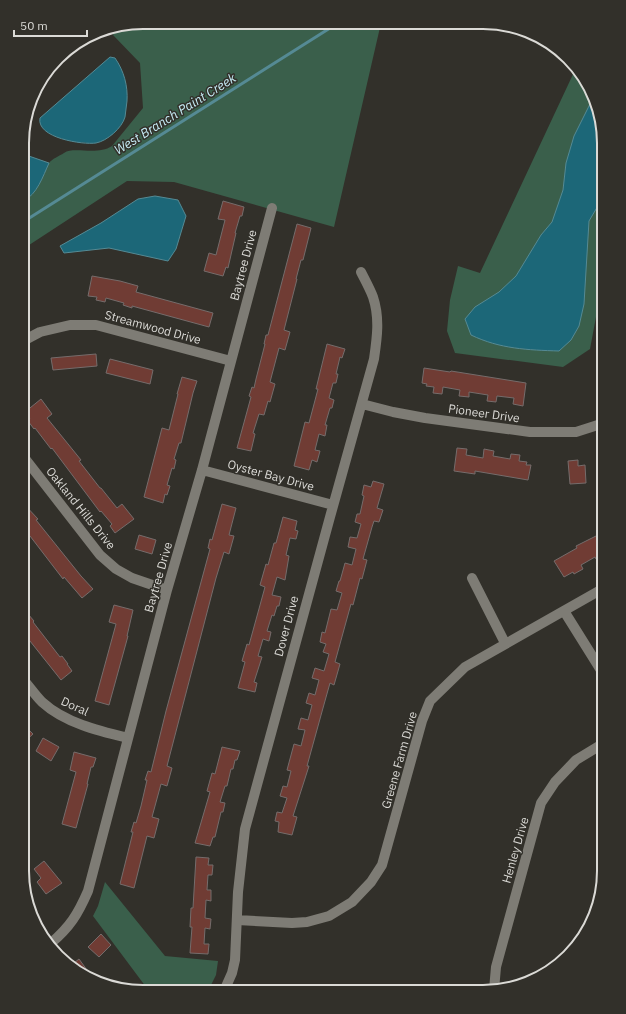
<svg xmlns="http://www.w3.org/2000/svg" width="626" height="1014" font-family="'IBM Plex Sans',sans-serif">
	<rect width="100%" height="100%" fill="#32302a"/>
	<path fill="#3a5f4b" d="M 143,22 L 381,23 L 334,227 L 174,182 L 127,181 L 23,249 L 23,201 C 39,194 40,175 49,163 C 52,159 59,156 64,153 C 74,146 97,156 112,146 L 143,108 L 140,63 L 113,35 L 115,27 Z
		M 575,70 L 595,97 L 604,143 L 604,274 L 590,349 L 563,367 L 455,353 L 447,331 L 450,300 L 458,266 L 480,273 Z
		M 105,882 L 165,956 L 218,961 L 216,975 L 208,991 L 149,991 L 93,916 L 98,906 Z"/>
	<path fill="#1c6778" stroke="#558a94" d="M 110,57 L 115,58 C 124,71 128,86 127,101 C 126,106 126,112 125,117 C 122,128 107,141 96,143 C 83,145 36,138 40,118 Z
		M 594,96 L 604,143 L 604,198 L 602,199 L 589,221 L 584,304 L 579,326 L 571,340 L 559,351 C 528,350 500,349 471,335 L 465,319 L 475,307 L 499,292 L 516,276 L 541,235 L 552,222 L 563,190 L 566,163 L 574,136 Z
		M 23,154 L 49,163 C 43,176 37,195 23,201 Z
		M 155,196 L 178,200 L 186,216 L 176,249 L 168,261 L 109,248 L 64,253 L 60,246 L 101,223 L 138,199 Z"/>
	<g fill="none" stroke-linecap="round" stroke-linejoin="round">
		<path stroke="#558a94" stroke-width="3" d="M 23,222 L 338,23"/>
	</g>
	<path fill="#703c34" stroke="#756c6b" d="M 223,201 L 244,207 L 242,216 L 240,216 L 235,233 L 236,233 L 228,268 L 226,267 L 223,276 L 204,271 L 209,253 L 216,255 L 225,220 L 218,219 Z
		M 297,224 L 311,228 L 303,260 L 301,260 L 296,279 L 297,279 L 284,330 L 290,332 L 285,350 L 279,348 L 270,382 L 275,384 L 270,402 L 268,401 L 264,415 L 259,414 L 253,433 L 255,434 L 251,451 L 237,448 L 251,397 L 249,396 L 252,387 L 254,388 L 256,379 L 265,344 L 264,344 L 266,335 L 268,335 Z
		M 92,276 L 120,281 L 138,286 L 136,292 L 213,313 L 209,327 L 132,306 L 132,308 L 123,305 L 124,303 L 106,298 L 105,302 L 96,300 L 97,297 L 88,296 Z
		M 327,344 L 345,349 L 342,358 L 340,357 L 336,374 L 338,374 L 336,383 L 333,383 L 329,398 L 334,400 L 332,408 L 330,408 L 325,425 L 327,425 L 325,436 L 319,434 L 315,450 L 320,451 L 317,462 L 312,460 L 309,470 L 294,466 L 305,422 L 309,423 L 318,389 L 316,389 Z
		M 96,354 L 97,366 L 53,370 L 51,358 Z
		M 110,359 L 153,370 L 150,384 L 106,373 Z
		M 424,368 L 450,372 L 451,371 L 526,383 L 523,406 L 513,404 L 514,398 L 497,396 L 496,402 L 487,401 L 488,395 L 469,392 L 469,397 L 459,396 L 460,390 L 443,387 L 442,394 L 433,393 L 434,387 L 426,386 L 427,384 L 422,383 Z
		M 182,377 L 197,381 L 193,393 L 181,443 L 179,443 L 174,459 L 176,460 L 174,469 L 172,468 L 167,485 L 170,486 L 167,495 L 165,494 L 163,503 L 144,497 L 162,428 L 169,430 L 178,394 L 177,394 Z
		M 41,399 L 52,414 L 47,418 L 81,460 L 79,461 L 100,488 L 101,488 L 117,508 L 122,504 L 134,519 L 115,533 L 110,526 L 112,524 L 101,511 L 100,512 L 52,448 L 51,449 L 35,428 L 34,429 L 28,421 L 30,419 L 25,412 Z
		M 457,448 L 467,449 L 466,455 L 483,458 L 484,449 L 494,451 L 493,456 L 510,459 L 511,454 L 520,455 L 519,461 L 527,462 L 526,465 L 531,465 L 528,480 L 475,471 L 475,474 L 454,471 Z
		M 578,460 L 578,466 L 585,465 L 586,483 L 570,484 L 568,461 Z
		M 373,481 L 384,484 L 377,508 L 383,510 L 379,522 L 374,521 L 372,527 L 363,559 L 367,560 L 362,579 L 360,578 L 353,605 L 351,604 L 335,662 L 340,664 L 334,685 L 330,683 L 323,708 L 307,766 L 309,766 L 293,816 L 297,817 L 292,835 L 278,832 L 279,822 L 275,821 L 277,812 L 282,813 L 287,798 L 280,796 L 283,786 L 287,787 L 291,771 L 287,770 L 294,744 L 301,746 L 305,730 L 298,729 L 301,718 L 308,720 L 312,705 L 306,703 L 309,693 L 315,695 L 319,680 L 312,678 L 315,668 L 324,671 L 329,654 L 323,652 L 326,644 L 320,642 L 322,632 L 325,633 L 331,609 L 337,610 L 342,593 L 336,591 L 339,581 L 340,581 L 345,563 L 352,565 L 356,549 L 348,547 L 350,537 L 357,538 L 361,524 L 355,522 L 357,514 L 360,514 L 364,496 L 362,495 L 364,485 L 371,487 Z
		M 22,502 L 38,519 L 36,520 L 81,576 L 93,589 L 82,598 L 64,577 L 63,579 L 30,536 L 22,543 Z
		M 222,504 L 236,508 L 229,535 L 234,536 L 229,554 L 224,552 L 216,578 L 167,766 L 172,768 L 167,786 L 161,784 L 152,817 L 159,819 L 154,838 L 147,836 L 134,888 L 120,884 L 133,832 L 131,832 L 134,822 L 136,823 L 141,806 L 147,780 L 145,780 L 148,771 L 151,772 L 166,711 L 210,549 L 208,548 L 210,539 L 212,540 Z
		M 283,517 L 297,521 L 295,530 L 298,531 L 296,539 L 290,538 L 286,555 L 289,556 L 285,580 L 277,577 L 272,595 L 281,597 L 279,606 L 277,606 L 274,616 L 272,615 L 267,631 L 271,632 L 269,641 L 263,639 L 258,656 L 262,657 L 254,682 L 257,683 L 255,692 L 238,688 L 245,662 L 242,661 L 247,644 L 249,645 L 265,587 L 260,585 L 266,564 L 268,565 L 274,543 L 276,543 Z
		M 604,532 L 604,555 L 596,559 L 595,557 L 581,565 L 583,569 L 574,574 L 573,572 L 564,577 L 554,561 L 577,548 L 576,546 Z
		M 139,535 L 156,540 L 152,554 L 135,549 Z
		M 114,605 L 133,610 L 127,636 L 128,636 L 109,705 L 95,701 L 116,624 L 109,622 Z
		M 28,614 L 34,621 L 33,622 L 60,657 L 62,656 L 68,664 L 67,664 L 72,671 L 61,680 L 22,631 L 22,618 Z
		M 22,723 L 33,734 L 22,744 Z
		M 43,738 L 59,747 L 51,761 L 36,751 Z
		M 222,747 L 240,751 L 237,760 L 235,760 L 233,769 L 231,769 L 227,786 L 225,786 L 220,802 L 225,803 L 223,812 L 221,812 L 215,837 L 213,837 L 210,846 L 195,843 L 210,792 L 207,791 L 212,773 L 215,774 Z
		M 74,752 L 96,758 L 93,767 L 91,767 L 87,784 L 88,784 L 76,828 L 62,824 L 76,772 L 70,770 Z
		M 196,857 L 209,858 L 208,865 L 213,865 L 212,875 L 208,875 L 207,890 L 211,890 L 211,901 L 206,900 L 205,918 L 211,919 L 210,929 L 205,928 L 204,944 L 209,944 L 208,954 L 190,953 L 192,927 L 190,927 L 191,908 L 193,908 Z
		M 44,861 L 62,883 L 46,894 L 37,882 L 41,878 L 34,869 Z
		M 101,934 L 111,945 L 99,957 L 88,947 Z
		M 79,959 L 92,977 L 69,967 Z"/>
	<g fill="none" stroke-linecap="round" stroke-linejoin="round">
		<path stroke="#7e7c75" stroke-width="10" d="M 23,341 L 40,332 L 70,325 L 96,325 L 231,361
			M 362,404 L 393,412 L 425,418 L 530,432 L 576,432 L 604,423
			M 23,456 L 100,555 L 116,569 L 132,578 L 167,590
			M 202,470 L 333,505
			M 472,578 L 505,643
			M 564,611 L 604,675
			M 22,678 C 29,686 35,695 42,702 C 65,723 99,731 128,738
			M 237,920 L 292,923 L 307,922 L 329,916 L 352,902 L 371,882 L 382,865 L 422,721 L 430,701 L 465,667 L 604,588
			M 51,943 C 70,927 78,914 88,891 L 167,590 L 202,470 L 272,208
			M 494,990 L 496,967 L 541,803 L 555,782 L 576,760 L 604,743
			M 224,991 L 232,973 L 235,960 L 238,892 L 245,829 L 330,517 L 374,359 C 377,338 380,318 373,297 C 370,289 365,280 361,272"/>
	</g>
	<g text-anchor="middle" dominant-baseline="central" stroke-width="3" stroke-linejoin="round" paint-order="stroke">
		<g font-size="12" fill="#dbdad6" stroke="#32302a">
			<text transform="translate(243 265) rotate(-75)">Baytree Drive</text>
			<text transform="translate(153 327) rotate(15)">Streamwood Drive</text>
			<text transform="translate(484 413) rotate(8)">Pioneer Drive</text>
			<text transform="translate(271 475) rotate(15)">Oyster Bay Drive</text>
			<text transform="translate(81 508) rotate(51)">Oakland Hills Drive</text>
			<text transform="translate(158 577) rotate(-74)">Baytree Drive</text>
			<text transform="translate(286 626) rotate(-75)">Dover Drive</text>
			<text transform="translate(75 706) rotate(25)">Doral</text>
			<text transform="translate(399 760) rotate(-74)">Greene Farm Drive</text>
			<text transform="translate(515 850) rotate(-74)">Henley Drive</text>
		</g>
		<g font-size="13" font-style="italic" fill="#c6ecf6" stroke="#32302a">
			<text transform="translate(175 114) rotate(-32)">West Branch Paint Creek</text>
		</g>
	</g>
	<path d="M0 0H626V1014H0ZM143 29H483A114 114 0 0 1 597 143V871A114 114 0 0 1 483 985H143A114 114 0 0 1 29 871V143A114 114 0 0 1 143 29Z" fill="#32302a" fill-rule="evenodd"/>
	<path fill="none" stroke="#dbdad6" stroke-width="2" d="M143 29H483A114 114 0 0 1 597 143V871A114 114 0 0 1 483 985H143A114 114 0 0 1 29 871V143A114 114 0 0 1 143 29Z"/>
	<path d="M14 30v6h73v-6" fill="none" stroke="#dbdad6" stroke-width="2"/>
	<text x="20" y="30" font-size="12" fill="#dbdad6" stroke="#32302a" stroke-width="3" paint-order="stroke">50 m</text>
</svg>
